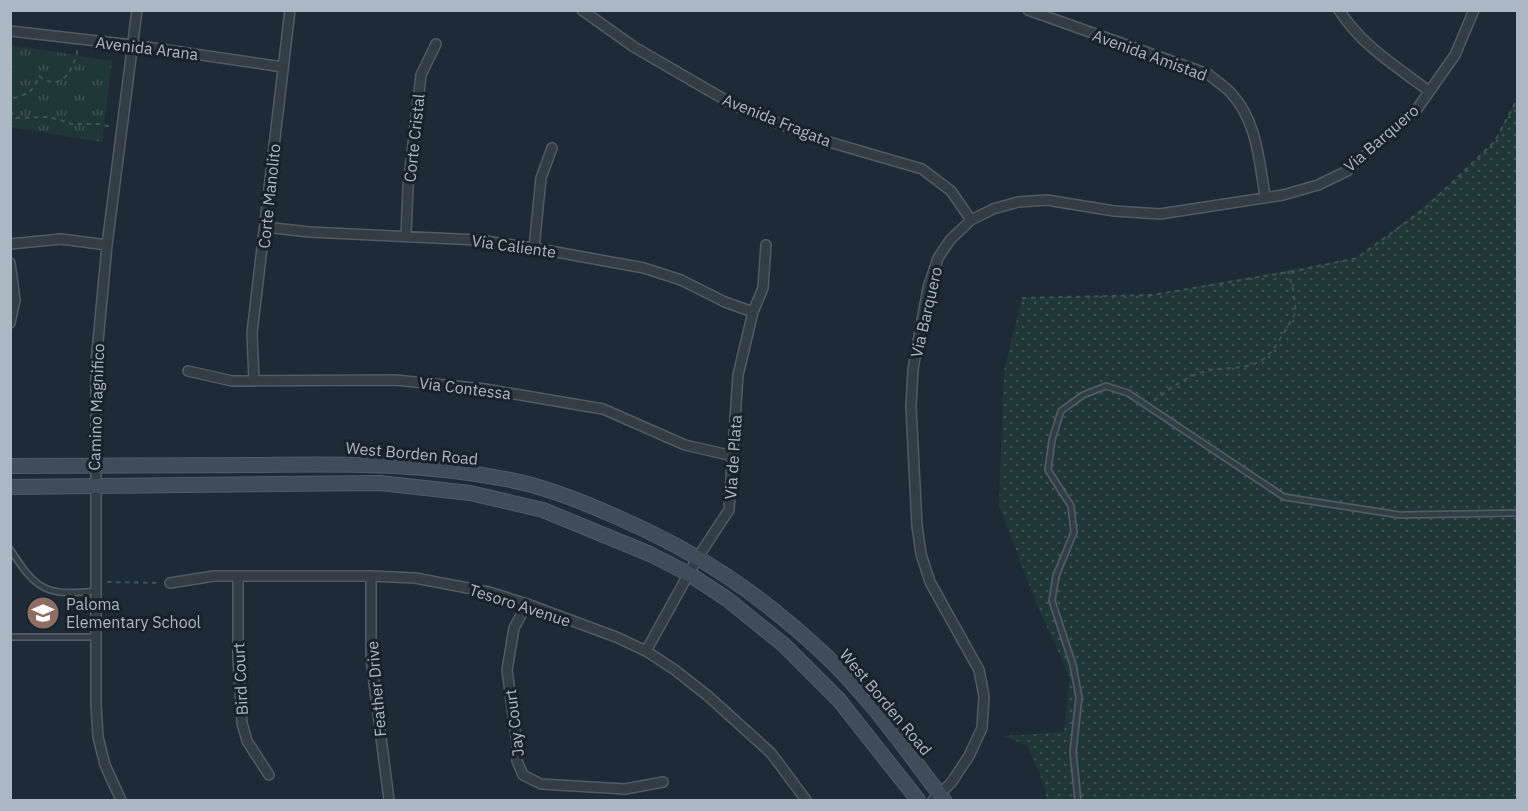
<svg xmlns="http://www.w3.org/2000/svg" width="1528" height="811" font-family="'IBM Plex Sans',sans-serif">
	<defs>
		<pattern id="grass-dots" width="8" height="8" patternUnits="userSpaceOnUse" patternTransform="scale(1.5)"><rect width="8" height="8" fill="#203737"/><path d="M2 2h.1M6 6h.1" fill="none" stroke="#3e5252" stroke-width="1.8" stroke-linecap="round"/></pattern>
		<pattern id="park-tufts" width="24" height="20" patternUnits="userSpaceOnUse" patternTransform="scale(1.5)"><rect width="24" height="20" fill="#203737"/><path d="M3 7l-1-3M5 7V3M7 7l1-3M15 17l-1-3M17 17v-4M19 17l1-3" fill="none" stroke="#3e5252"/></pattern>
	</defs>
	<rect width="100%" height="100%" fill="#1e2b36"/>
	<path fill="url(#grass-dots)" d="M 1517,98 L 1517,800 L 1047,800 L 1043,782 L 1027,745 L 1003,736 L 1064,732 L 1070,678 L 1035,600 L 999,505 L 1004,371 L 1022,298 L 1152,295 L 1357,258 L 1395,230 L 1455,180 L 1495,141 Z"/>
	<path fill="url(#park-tufts)" d="M 11,45 L 112,61 L 102,142 L 11,127 Z"/>
	<g fill="none" stroke-linecap="round" stroke-linejoin="round">
		<defs>
			<path id="lane" d="M 10,549 C 37,591 46,596 95,591
				M 10,637 L 95,637
				M 1078,800 L 1073,752 L 1079,697 L 1073,665 L 1052,601 L 1056,576 L 1074,532 L 1071,506 L 1048,470 L 1052,440 L 1061,411 L 1083,395 L 1106,386 L 1128,393 L 1284,497 L 1400,515 L 1518,513"/>
			<path id="street" d="M 582,10 L 634,47 L 734,105 L 812,137 L 922,169 L 951,191 L 971,220
				M 1028,10 L 1208,74 C 1215,80 1223,85 1230,92 C 1257,120 1259,160 1265,196
				M 1339,10 C 1361,45 1397,67 1429,91
				M 10,31 L 133,45 L 283,67
				M 265,227 L 309,232 L 478,240 L 534,248 L 644,268 L 681,280 L 725,302 L 753,312
				M 406,235 L 408,187 L 421,75 L 436,44
				M 10,244 L 61,239 L 107,245
				M 534,248 L 541,178 L 552,148
				M 10,263 L 15,300 L 10,323
				M 188,371 L 232,381 L 395,380 L 485,389 L 603,409 L 685,445 L 733,456
				M 254,381 L 252,333 L 290,10
				M 238,576 L 238,657 L 242,723 L 247,741 L 269,775
				M 371,576 L 371,659 L 389,800
				M 170,583 L 214,576 L 371,576 L 415,578 L 489,592 L 527,604 L 616,637 L 646,651 L 675,670 L 708,696 L 771,753 L 806,800
				M 527,604 L 514,628 L 507,670 L 517,744 L 517,761 L 523,775 L 541,784 L 625,789 L 663,782
				M 646,651 L 698,557 L 729,510 L 738,375 L 753,312 L 763,288 L 766,245
				M 121,800 L 105,765 L 98,737 L 96,704 L 96,363 L 107,245 L 137,10
				M 933,800 L 951,783 L 969,756 L 982,728 L 984,696 L 979,670 L 930,582 L 921,554 L 917,526 L 911,407 L 913,369 L 928,288 L 938,258 L 950,240 L 971,220 L 993,209 L 1018,202 L 1047,200 L 1114,211 L 1160,214 L 1283,195 L 1318,185 L 1347,171 L 1417,109 L 1455,55 L 1474,10"/>
			<path id="secondary" d="M 10,466 C 92,466 173,465 254,465 C 346,464 438,462 528,484 C 558,492 588,504 617,517 C 698,552 758,593 823,653 C 869,696 906,750 944,800
				M 10,487 L 380,483 L 470,493 L 543,510 L 650,554 L 689,574 L 727,599 L 784,645 L 839,700 L 918,800"/>
		</defs>
		<use href="#lane" stroke="#4f5b65" stroke-width="8"/>
		<use href="#street" stroke="#4f5b65" stroke-width="12"/>
		<use href="#secondary" stroke="#4f5b65" stroke-width="16"/>
		<path stroke="#3e5354" stroke-width="2" stroke-dasharray="4.5 4.5" stroke-linecap="butt" d="M 10,107 L 14,98 C 29,94 34,90 39,76 C 62,94 74,68 78,48
			M 10,111 L 16,118 L 46,117 L 58,119 L 71,124 L 100,124 L 111,127
			M 1022,298 L 1152,295 L 1300,270 L 1357,258 L 1423,210 L 1455,180 L 1495,141 L 1518,98
			M 1154,401 C 1170,388 1189,374 1211,370 C 1229,367 1249,370 1265,358 C 1276,349 1288,325 1296,312 L 1293,290 L 1288,271
			M 107,582 L 161,583"/>
		<use href="#lane" stroke="#323d46" stroke-width="4.5"/>
		<use href="#street" stroke="#323d46" stroke-width="9"/>
		<use href="#secondary" stroke="#404c5a" stroke-width="14"/>
	</g>
	<defs>
		<symbol id="school-disc" viewBox="-11 -11 22 22"><circle r="9.5" fill="#8d6e63" stroke="#18222b"/><path d="M0-5L7-2L0 1L-7-2ZM-4 1L0 2.5L4 1V4Q0 6-4 4Z" fill="#fff"/></symbol>
	</defs>
	<g fill-rule="evenodd">
		<use href="#school-disc" x="24" y="594" width="38" height="38"/>
	</g>
	<g text-anchor="middle" dominant-baseline="central" stroke-width="6" stroke-linejoin="round" paint-order="stroke">
		<g font-size="16" fill="#abb8c4" stroke="#18222b">
			<text transform="translate(147 48) rotate(7)">Avenida Arana</text>
			<text transform="translate(1150 55) rotate(20)">Avenida Amistad</text>
			<text transform="translate(777 120) rotate(22)">Avenida Fragata</text>
			<text transform="translate(414 138) rotate(-84)">Corte Cristal</text>
			<text transform="translate(1381 138) rotate(-41)">Via Barquero</text>
			<text transform="translate(269 196) rotate(-84)">Corte Manolito</text>
			<text transform="translate(514 246) rotate(8)">Via Caliente</text>
			<text transform="translate(926 312) rotate(-77)">Via Barquero</text>
			<text transform="translate(465 388) rotate(7)">Via Contessa</text>
			<text transform="translate(96 407) rotate(-88)">Camino Magnifico</text>
			<text transform="translate(412 453) rotate(5)">West Borden Road</text>
			<text transform="translate(733 457) rotate(-86)">Via de Plata</text>
			<text transform="translate(520 605) rotate(18)">Tesoro Avenue</text>
			<text transform="translate(240 679) rotate(-93)">Bird Court</text>
			<text transform="translate(376 689) rotate(-95)">Feather Drive</text>
			<text transform="translate(886 702) rotate(50)">West Borden Road</text>
			<text transform="translate(514 723) rotate(-97)">Jay Court</text>
		</g>
		<g font-size="16" fill="#abb8c4" stroke="#18222b" text-anchor="start">
			<text x="66" y="604">Paloma<tspan x="66" dy="18">Elementary School</tspan></text>
		</g>
	</g>
	<rect width="1528" height="811" fill="none" stroke="#abb8c4" stroke-width="24"/>
</svg>
